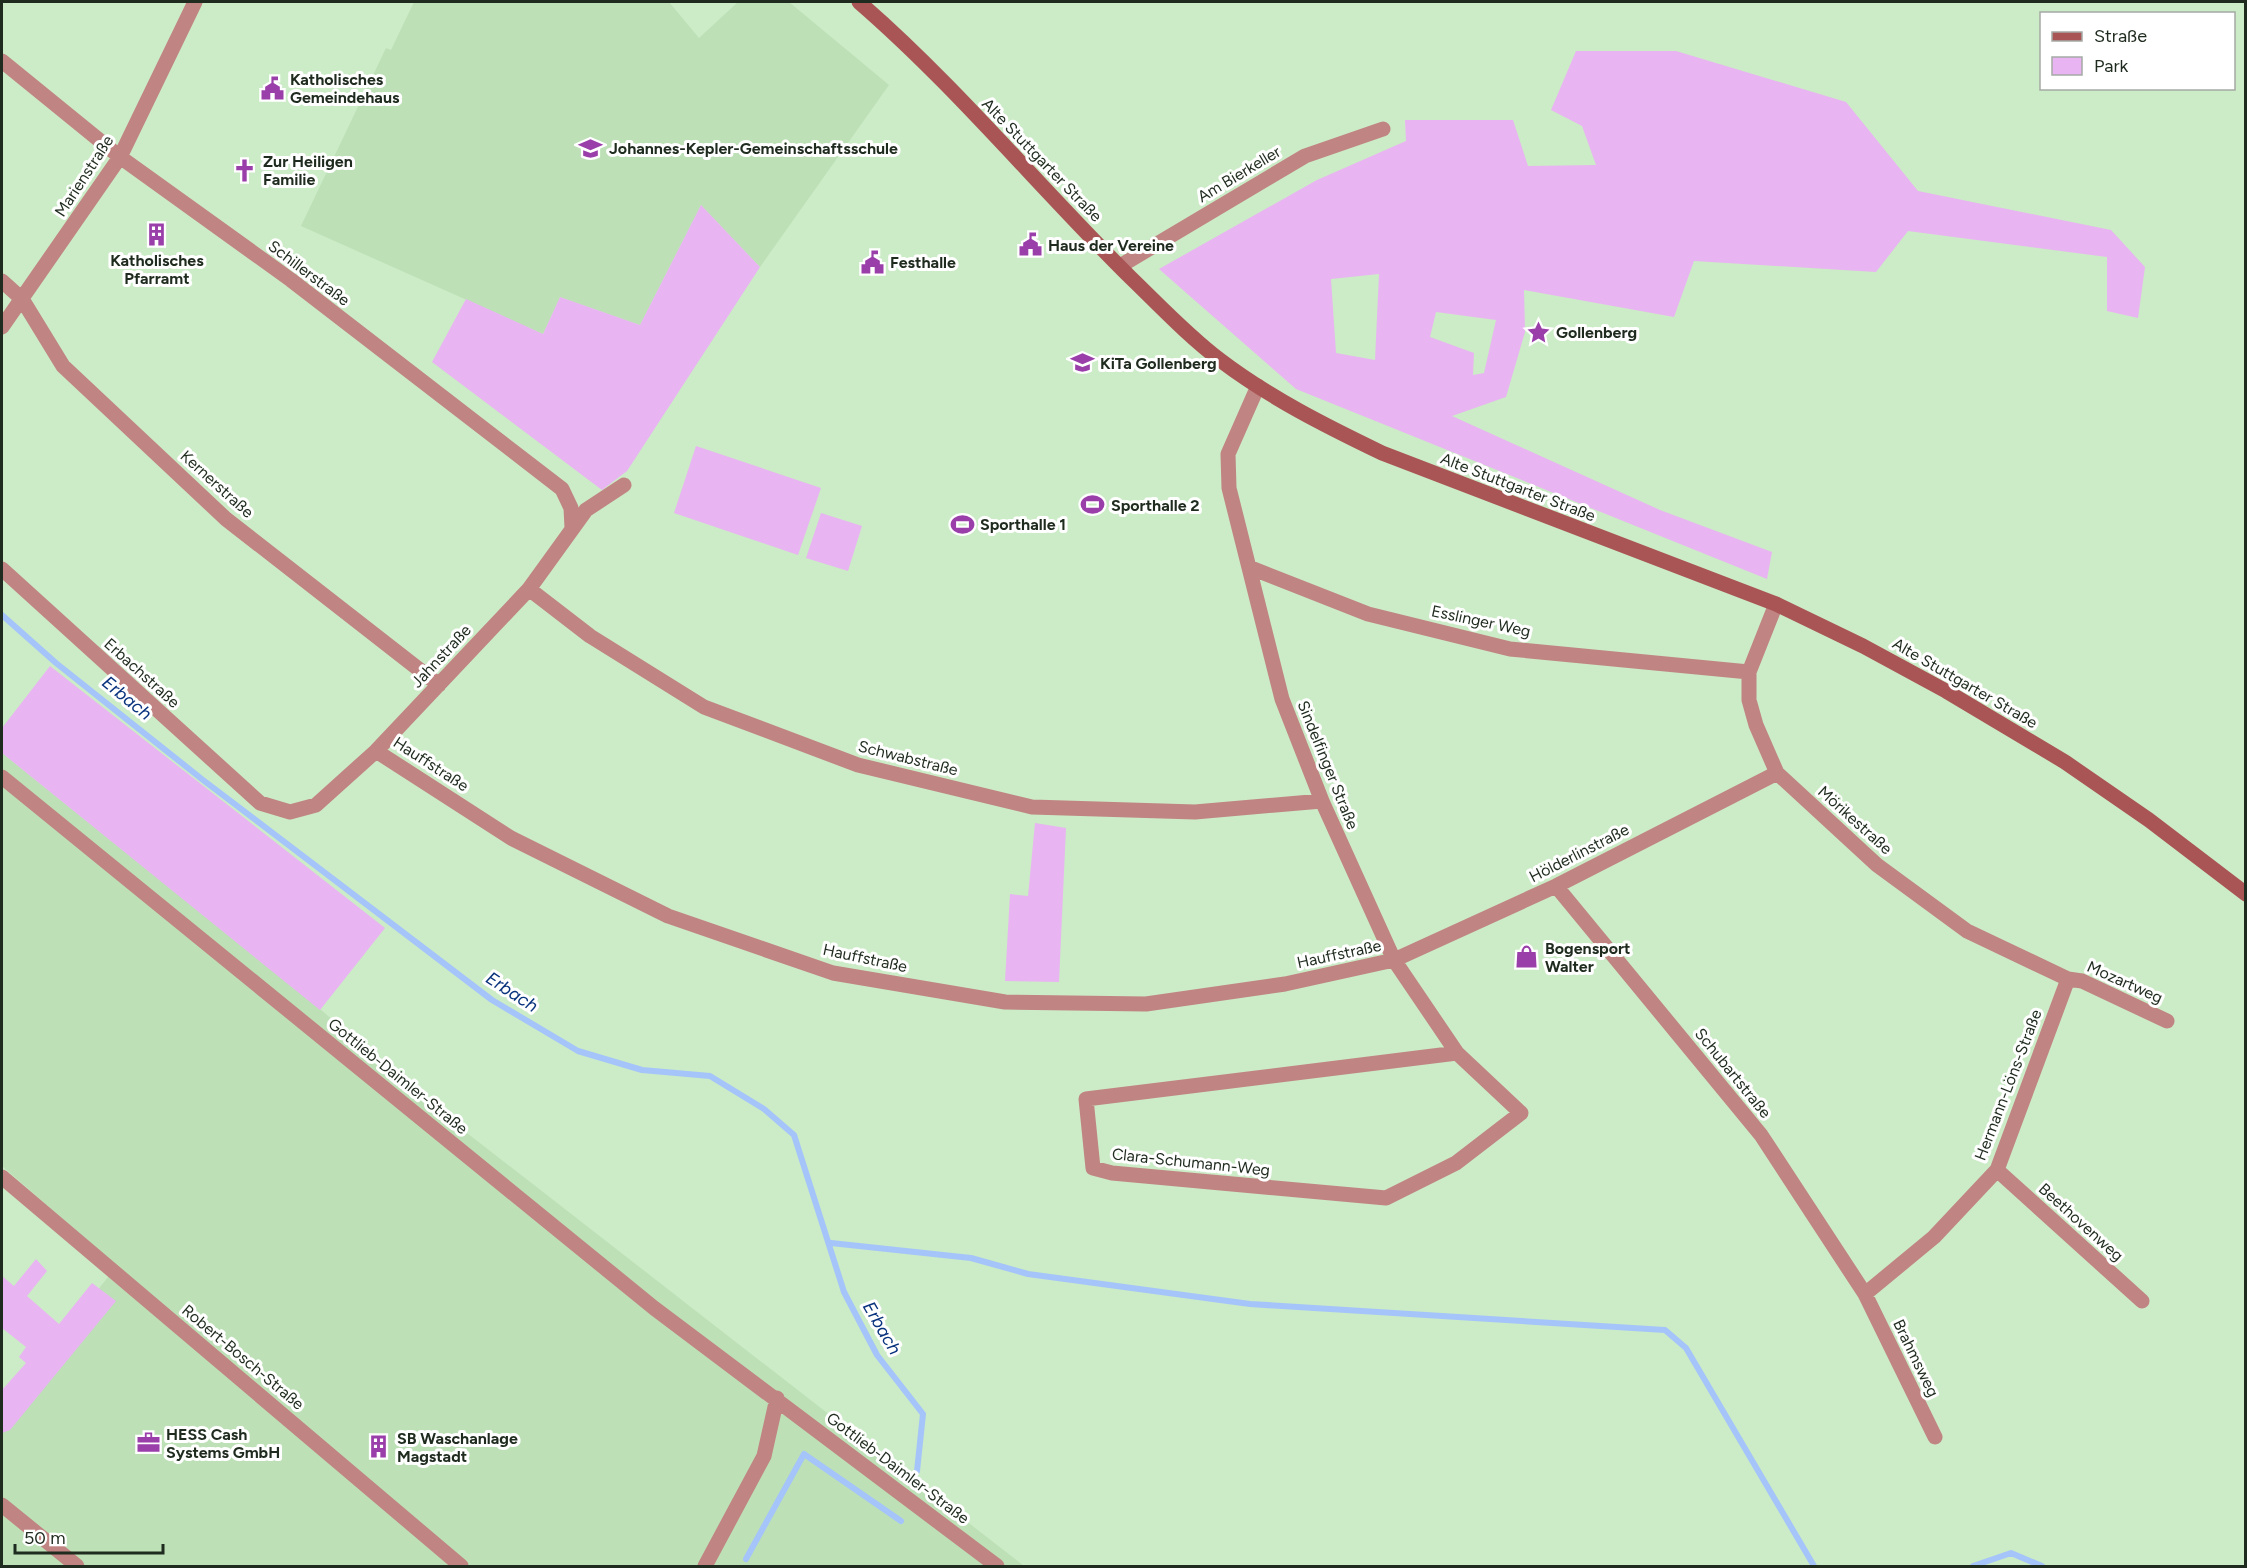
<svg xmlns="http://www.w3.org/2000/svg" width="2247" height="1568" font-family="Figtree,sans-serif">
	<rect width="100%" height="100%" fill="#ccebc7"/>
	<path fill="#bde0b7" d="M 414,2 L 669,2 L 699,38 L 738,2 L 789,2 L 889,85 L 760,267 L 701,205 L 640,325 L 560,297 L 543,334 L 301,226 L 386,48 L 391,50 Z
		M 2,753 L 320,1009 L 431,1105 L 1024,1566 L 2,1566 L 2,1409 L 117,1266 L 2,1166 Z"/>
	<path fill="#e9b4f2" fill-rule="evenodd" d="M 1576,51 L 1676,51 L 1846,102 L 1918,191 L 2111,230 L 2145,267 L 2138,318 L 2107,311 L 2107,257 L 1908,231 L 1876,272 L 1694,261 L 1674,317 L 1524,290 L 1525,332 L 1506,397 L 1452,416 L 1660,510 L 1772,552 L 1767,579 L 1296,389 L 1159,269 L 1317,180 L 1406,141 L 1405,120 L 1513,120 L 1528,166 L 1596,165 L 1582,126 L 1551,110 ZM 1379,274 L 1375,360 L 1336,353 L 1331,279 ZM 1436,312 L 1496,320 L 1484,373 L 1473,375 L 1474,353 L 1430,337 Z
		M 701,205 L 760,267 L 627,471 L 602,490 L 432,362 L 466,299 L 543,334 L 560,297 L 640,325 Z
		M 696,446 L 821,488 L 798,555 L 674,513 Z
		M 821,513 L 862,526 L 848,571 L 806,558 Z
		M 50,666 L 385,928 L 320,1010 L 2,753 L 2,728 Z
		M 1035,823 L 1066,828 L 1059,982 L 1005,981 L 1010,894 L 1028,896 Z
		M 36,1259 L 47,1271 L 27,1296 L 59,1324 L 92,1283 L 116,1301 L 10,1430 L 2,1433 L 2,1390 L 26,1363 L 19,1357 L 26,1347 L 2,1328 L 2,1276 L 14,1286 Z"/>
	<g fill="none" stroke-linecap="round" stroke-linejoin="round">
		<path stroke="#a5c4fa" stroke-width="6" d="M 2,615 L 56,663 L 203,780 L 492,1000 L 578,1051 L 642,1070 L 710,1076 L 764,1109 L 794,1135 L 844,1292 L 877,1355 L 923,1414 L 917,1471
			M 831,1243 L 971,1258 L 1028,1274 L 1250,1304 L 1665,1330 L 1686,1348 L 1814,1566
			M 746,1559 L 804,1454 L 901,1521
			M 1973,1566 L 2011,1553 L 2042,1566"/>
		<path stroke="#c08482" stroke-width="15" d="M 2,61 L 120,157 L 291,280 L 562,489 L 571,508 L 572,528
			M 1120,266 L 1305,156 L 1383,129
			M 2,281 L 22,299 L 63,366 L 226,519 L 439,685
			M 2,327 L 120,157 L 195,2
			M 1258,386 L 1228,454 L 1229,488 L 1282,699 L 1322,801 L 1394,960 L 1457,1053 L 1521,1113 L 1456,1163 L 1386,1198 L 1112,1173 L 1093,1168 L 1086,1099 L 1457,1053
			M 1251,568 L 1368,614 L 1510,649 L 1749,672
			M 2,569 L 260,803 L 290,812 L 316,805 L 376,751 L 529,589 L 586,510 L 624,485
			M 529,589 L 590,636 L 704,707 L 858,765 L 1032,807 L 1195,812 L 1322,801
			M 1776,604 L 1749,672 L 1749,700 L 1756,725 L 1777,773 L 1877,865 L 1967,931 L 2068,979 L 2082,981 L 2167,1021
			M 376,751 L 511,838 L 668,916 L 833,973 L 1005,1002 L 1146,1004 L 1285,984 L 1394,960 L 1556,886 L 1777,773
			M 2,777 L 654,1308 L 997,1566
			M 1556,886 L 1761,1135 L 1865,1294 L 1935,1437
			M 1997,1170 L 2142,1301
			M 2,1177 L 461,1566
			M 1865,1294 L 1934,1237 L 1997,1170 L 2068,979
			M 2,1505 L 77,1566
			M 705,1566 L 764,1456 L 777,1398"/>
		<path stroke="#a55" stroke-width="15" d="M 859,2 C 956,86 1039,187 1130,277 C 1159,305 1188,336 1220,360 C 1270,398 1326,426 1382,453 L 1776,604 L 1863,646 L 1946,691 L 2065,762 L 2149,820 L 2246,894"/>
	</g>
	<defs>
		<symbol id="civic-bare" viewBox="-9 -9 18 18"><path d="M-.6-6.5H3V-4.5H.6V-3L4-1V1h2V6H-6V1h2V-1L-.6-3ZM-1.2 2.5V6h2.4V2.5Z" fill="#9a3faa" stroke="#fff" stroke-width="2.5" paint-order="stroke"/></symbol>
		<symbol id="school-bare" viewBox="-9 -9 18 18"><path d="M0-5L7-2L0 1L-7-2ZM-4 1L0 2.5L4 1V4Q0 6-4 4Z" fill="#9a3faa" stroke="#fff" stroke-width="2.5" paint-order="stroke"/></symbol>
		<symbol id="church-bare" viewBox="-9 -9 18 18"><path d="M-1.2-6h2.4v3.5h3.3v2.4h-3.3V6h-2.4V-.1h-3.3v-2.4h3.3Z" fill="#9a3faa" stroke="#fff" stroke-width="2.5" paint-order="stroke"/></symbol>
		<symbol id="building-bare" viewBox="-9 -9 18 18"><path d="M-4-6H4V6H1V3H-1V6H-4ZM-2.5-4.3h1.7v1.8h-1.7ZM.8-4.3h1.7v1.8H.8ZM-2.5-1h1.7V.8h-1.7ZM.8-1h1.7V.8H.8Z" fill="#9a3faa" stroke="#fff" stroke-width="2.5" paint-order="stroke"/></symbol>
		<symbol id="sight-bare" viewBox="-9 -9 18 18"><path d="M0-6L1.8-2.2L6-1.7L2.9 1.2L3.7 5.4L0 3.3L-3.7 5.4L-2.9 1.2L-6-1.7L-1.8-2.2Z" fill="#9a3faa" stroke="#fff" stroke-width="2.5" paint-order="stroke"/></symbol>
		<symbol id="stadium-bare" viewBox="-9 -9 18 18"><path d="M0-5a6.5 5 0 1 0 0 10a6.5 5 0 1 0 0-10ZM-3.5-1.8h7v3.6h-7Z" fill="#9a3faa" stroke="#fff" stroke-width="2.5" paint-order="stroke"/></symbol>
		<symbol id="shop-bare" viewBox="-9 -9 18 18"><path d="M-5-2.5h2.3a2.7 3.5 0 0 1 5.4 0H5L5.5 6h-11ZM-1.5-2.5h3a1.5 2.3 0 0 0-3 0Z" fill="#9a3faa" stroke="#fff" stroke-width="2.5" paint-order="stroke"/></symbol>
		<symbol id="office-bare" viewBox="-9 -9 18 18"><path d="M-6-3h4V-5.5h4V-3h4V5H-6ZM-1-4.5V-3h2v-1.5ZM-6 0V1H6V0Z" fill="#9a3faa" stroke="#fff" stroke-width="2.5" paint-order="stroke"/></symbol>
	</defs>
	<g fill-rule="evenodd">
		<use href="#civic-bare" x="256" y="72" width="33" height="33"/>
		<use href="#school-bare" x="574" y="132" width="33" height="33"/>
		<use href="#church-bare" x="228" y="154" width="33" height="33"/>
		<use href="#building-bare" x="140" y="218" width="33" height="33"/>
		<use href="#civic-bare" x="1014" y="228" width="33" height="33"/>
		<use href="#civic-bare" x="856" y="246" width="33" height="33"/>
		<use href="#sight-bare" x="1522" y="316" width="33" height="33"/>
		<use href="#school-bare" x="1066" y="346" width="33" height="33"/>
		<use href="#stadium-bare" x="1076" y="488" width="33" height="33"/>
		<use href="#stadium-bare" x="946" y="508" width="33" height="33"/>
		<use href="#shop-bare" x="1510" y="940" width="33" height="33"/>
		<use href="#office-bare" x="132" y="1426" width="33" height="33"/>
		<use href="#building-bare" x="362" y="1430" width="33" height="33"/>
	</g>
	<g text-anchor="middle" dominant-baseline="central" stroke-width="6" stroke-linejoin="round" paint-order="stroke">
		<g font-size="16" font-weight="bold" fill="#1f2b1e" stroke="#fff" text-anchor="start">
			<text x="290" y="79">Katholisches<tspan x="290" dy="18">Gemeindehaus</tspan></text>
			<text x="609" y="148">Johannes-Kepler-Gemeinschaftsschule</text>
			<text x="263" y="161">Zur Heiligen<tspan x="263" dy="18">Familie</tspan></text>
			<text x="1048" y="245">Haus der Vereine</text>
			<text x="157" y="260" text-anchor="middle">Katholisches<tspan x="157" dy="18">Pfarramt</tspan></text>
			<text x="890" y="262">Festhalle</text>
			<text x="1556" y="332">Gollenberg</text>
			<text x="1100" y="363">KiTa Gollenberg</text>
			<text x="1111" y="505">Sporthalle 2</text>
			<text x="980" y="524">Sporthalle 1</text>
			<text x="1545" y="948">Bogensport<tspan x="1545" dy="18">Walter</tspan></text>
			<text x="166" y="1434">HESS Cash<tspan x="166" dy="18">Systems GmbH</tspan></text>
			<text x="397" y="1438">SB Waschanlage<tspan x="397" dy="18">Magstadt</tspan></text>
		</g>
		<g font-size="16" fill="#1f2b1e" stroke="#fff">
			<text transform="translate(1042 160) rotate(46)">Alte Stuttgarter Straße</text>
			<text transform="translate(1239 174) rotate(-31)">Am Bierkeller</text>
			<text transform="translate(84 176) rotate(-57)">Marienstraße</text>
			<text transform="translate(309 273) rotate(37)">Schillerstraße</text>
			<text transform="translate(217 484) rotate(42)">Kernerstraße</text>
			<text transform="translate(1518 487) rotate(21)">Alte Stuttgarter Straße</text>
			<text transform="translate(1481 621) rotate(12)">Esslinger Weg</text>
			<text transform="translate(441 656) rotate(-47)">Jahnstraße</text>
			<text transform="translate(142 673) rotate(42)">Erbachstraße</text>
			<text transform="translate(1965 683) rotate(30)">Alte Stuttgarter Straße</text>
			<text transform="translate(908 758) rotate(14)">Schwabstraße</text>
			<text transform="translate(431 764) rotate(33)">Hauffstraße</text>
			<text transform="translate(1328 765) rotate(68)">Sindelfinger Straße</text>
			<text transform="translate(1855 820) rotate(42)">Mörikestraße</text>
			<text transform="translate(1579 853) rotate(-27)">Hölderlinstraße</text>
			<text transform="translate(1339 954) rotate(-12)">Hauffstraße</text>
			<text transform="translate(865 958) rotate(12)">Hauffstraße</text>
			<text transform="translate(2125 982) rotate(24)">Mozartweg</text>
			<text transform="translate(1733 1073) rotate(51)">Schubartstraße</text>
			<text transform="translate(398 1076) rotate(39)">Gottlieb-Daimler-Straße</text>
			<text transform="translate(2008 1085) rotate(-69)">Hermann-Löns-Straße</text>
			<text transform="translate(1191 1162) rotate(6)">Clara-Schumann-Weg</text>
			<text transform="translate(2081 1222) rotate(42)">Beethovenweg</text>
			<text transform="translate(243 1357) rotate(40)">Robert-Bosch-Straße</text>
			<text transform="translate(1916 1358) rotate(64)">Brahmsweg</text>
			<text transform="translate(898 1468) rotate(37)">Gottlieb-Daimler-Straße</text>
		</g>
		<g font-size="18" font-style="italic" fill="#09337d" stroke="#fff">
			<text transform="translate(127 698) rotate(39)">Erbach</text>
			<text transform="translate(512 992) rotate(33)">Erbach</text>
			<text transform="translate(882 1328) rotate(60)">Erbach</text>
		</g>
	</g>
	<rect width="2247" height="1568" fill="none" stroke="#1f2b1e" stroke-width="6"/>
	<rect x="2040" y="12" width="195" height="78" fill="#ffffff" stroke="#a5aaa5" stroke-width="1.5"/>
	<rect x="2052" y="32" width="30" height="9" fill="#aa5555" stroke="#a5aaa5" stroke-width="1.5"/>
	<text x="2094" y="42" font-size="18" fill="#1f2b1e">Straße</text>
	<rect x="2052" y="57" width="30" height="18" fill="#e9b4f2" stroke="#a5aaa5" stroke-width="1.5"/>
	<text x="2094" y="72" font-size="18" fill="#1f2b1e">Park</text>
	<path d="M15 1544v9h148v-9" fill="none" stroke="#1f2b1e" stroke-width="3"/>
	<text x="24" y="1544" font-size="18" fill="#1f2b1e" stroke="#ffffff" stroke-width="4.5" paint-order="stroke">50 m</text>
</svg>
